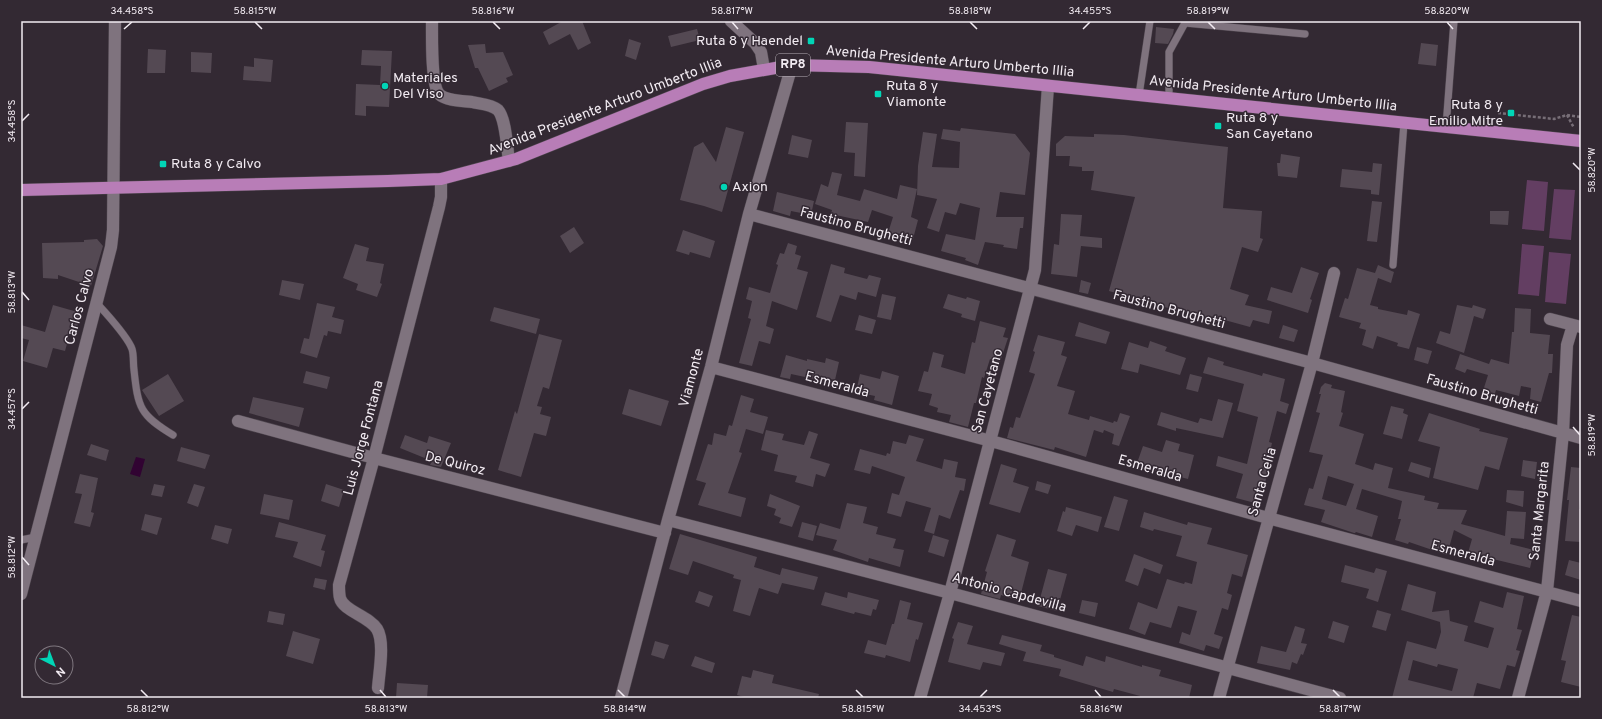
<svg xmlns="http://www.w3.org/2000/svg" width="1602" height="719" font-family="Overpass,sans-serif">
	<rect width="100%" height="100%" fill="#332933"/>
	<path fill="#633e62" d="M 1527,180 L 1548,182 L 1544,231 L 1522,229 Z
		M 1554,189 L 1575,190 L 1571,240 L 1549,238 Z
		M 1522,244 L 1544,246 L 1539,296 L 1518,294 Z
		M 1549,252 L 1571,254 L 1566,304 L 1545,302 Z"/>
	<path fill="#310332" d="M 136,457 L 145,459 L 140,477 L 130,474 Z"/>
	<path fill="#544953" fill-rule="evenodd" d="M 563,21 L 582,21 L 591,43 L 578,50 L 570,34 L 549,45 L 543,32 Z
		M 1156,27 L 1174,29 L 1173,34 L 1168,44 L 1155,43 Z
		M 697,29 L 700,40 L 671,47 L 668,36 Z
		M 629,39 L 641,43 L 636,60 L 625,56 Z
		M 1421,43 L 1438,45 L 1436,66 L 1418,64 Z
		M 485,44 L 486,53 L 503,52 L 513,75 L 506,78 L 508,82 L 489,91 L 478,68 L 475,68 L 468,45 Z
		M 148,49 L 166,50 L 165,73 L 147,73 Z
		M 362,50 L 392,51 L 389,107 L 366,106 L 366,116 L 355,115 L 356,84 L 380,85 L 381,66 L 361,65 Z
		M 191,52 L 212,53 L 211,73 L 191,72 Z
		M 254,58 L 273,60 L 271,82 L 243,80 L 244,66 L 254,67 Z
		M 846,122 L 868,123 L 865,177 L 854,176 L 855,153 L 844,152 Z
		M 726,127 L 744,132 L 722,212 L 704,206 L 680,200 L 694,147 L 703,142 L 716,162 Z
		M 961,128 L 1015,134 L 1030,153 L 1025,195 L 1000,192 L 996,217 L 1024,217 L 1023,228 L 1020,228 L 1017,249 L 1003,247 L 1004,245 L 985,242 L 978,265 L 965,260 L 966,258 L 941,251 L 946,234 L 975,240 L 980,208 L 960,203 L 956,215 L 945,212 L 939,232 L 927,228 L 937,199 L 917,195 L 918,166 L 923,132 L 937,134 L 932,167 L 959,168 L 960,142 L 941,139 L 943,129 L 960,131 Z
		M 1094,134 L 1124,135 L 1228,147 L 1223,208 L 1262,211 L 1260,238 L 1263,239 L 1258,252 L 1242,247 L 1230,289 L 1249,295 L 1245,305 L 1272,311 L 1269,324 L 1253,320 L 1250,327 L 1221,319 L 1220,323 L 1109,291 L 1135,197 L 1091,190 L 1094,171 L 1082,171 L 1082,167 L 1069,166 L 1070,156 L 1056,156 L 1056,144 L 1065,136 L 1094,137 Z
		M 792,135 L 812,140 L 808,158 L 788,154 Z
		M 1281,154 L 1300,157 L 1297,178 L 1278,176 L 1277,163 L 1280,163 Z
		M 1373,163 L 1382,164 L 1379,195 L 1371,194 L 1371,190 L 1340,187 L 1342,169 L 1372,172 Z
		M 832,172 L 842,174 L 837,195 L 860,201 L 864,189 L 897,199 L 900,185 L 917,189 L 911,217 L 918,220 L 913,239 L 888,233 L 893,217 L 872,210 L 868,222 L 831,214 L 832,210 L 815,204 L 821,184 L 828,187 Z
		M 777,192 L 814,201 L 811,215 L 791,211 L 790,216 L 773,211 Z
		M 1372,201 L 1382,202 L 1377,242 L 1367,241 Z
		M 1490,211 L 1509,211 L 1508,225 L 1490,224 Z
		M 1061,214 L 1082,215 L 1080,236 L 1102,238 L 1102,248 L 1081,246 L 1077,277 L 1051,274 L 1054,244 L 1059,245 Z
		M 574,227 L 584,243 L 570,253 L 560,236 Z
		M 683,230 L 715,241 L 710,258 L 690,252 L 689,255 L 676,251 Z
		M 97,239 L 103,246 L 91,286 L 58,275 L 58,279 L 43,278 L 42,243 L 84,242 L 84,240 Z
		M 788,243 L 797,246 L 795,254 L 801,256 L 797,269 L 808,272 L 797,310 L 772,301 L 766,326 L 774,329 L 770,344 L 759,341 L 752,366 L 739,363 L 751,319 L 748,318 L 752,301 L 746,299 L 749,287 L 770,293 L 778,265 L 776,264 L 780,253 L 784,254 Z
		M 355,244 L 369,248 L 366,261 L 384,264 L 380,283 L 382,284 L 377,297 L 356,290 L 358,284 L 343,278 Z
		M 831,264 L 845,268 L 844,273 L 867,279 L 869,275 L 881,278 L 876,297 L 858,292 L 856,300 L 840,295 L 831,322 L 816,317 Z
		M 1378,265 L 1394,272 L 1391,283 L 1378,278 L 1370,305 L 1378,307 L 1378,309 L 1407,315 L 1408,310 L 1420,314 L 1409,349 L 1397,346 L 1398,343 L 1377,336 L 1373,349 L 1362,345 L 1366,330 L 1359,328 L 1361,323 L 1339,317 L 1345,298 L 1348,299 L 1357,268 L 1375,273 Z
		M 1301,267 L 1319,273 L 1310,299 L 1312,300 L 1308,313 L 1267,300 L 1271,287 L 1292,293 Z
		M 282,280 L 304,284 L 300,300 L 279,295 Z
		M 1081,280 L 1091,283 L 1088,294 L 1079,292 Z
		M 882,294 L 896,297 L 891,320 L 877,317 Z
		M 948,294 L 966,299 L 967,297 L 980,301 L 975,321 L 961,317 L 962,314 L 943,308 Z
		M 317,303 L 335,307 L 332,317 L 344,320 L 341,334 L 328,331 L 327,336 L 324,335 L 317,358 L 300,353 L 304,338 L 309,339 Z
		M 53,305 L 81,313 L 75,335 L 70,333 L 65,351 L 53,348 L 47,368 L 23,361 L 29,340 L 21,338 L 21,325 L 45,332 Z
		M 1457,305 L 1472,308 L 1473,305 L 1486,309 L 1483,319 L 1474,316 L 1464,353 L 1436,343 L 1440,331 L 1450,334 Z
		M 494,307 L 540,319 L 536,334 L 490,321 Z
		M 1515,308 L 1531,309 L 1530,333 L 1550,335 L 1548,354 L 1553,354 L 1552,373 L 1549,373 L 1541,402 L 1530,399 L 1531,388 L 1521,386 L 1519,396 L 1496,390 L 1494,397 L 1482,394 L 1488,375 L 1467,369 L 1465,373 L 1455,369 L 1460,354 L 1489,364 L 1491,359 L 1509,364 L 1512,332 L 1514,332 Z
		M 859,315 L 876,320 L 872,334 L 855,330 Z
		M 980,321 L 1006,328 L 1003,337 L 1008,338 L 1000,362 L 990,359 L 984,378 L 982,377 L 976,403 L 974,403 L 968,427 L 949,422 L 951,415 L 937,412 L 938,408 L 929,405 L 932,394 L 918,391 L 924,371 L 928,372 L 933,352 L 944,355 L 941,367 L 965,374 L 972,342 L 975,343 Z
		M 1079,322 L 1110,332 L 1106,344 L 1075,336 Z
		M 1283,325 L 1298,330 L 1294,342 L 1279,338 Z
		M 539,334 L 562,340 L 549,389 L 543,387 L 537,406 L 542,407 L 540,414 L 551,417 L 546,436 L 534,433 L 521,477 L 498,470 L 515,411 L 517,414 Z
		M 1038,335 L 1065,342 L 1061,355 L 1067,357 L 1057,386 L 1075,391 L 1068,414 L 1089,420 L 1090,416 L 1113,423 L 1114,421 L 1117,422 L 1120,413 L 1130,416 L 1119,446 L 1112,444 L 1114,434 L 1104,430 L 1103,433 L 1094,430 L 1086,457 L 1055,447 L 1054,450 L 1007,438 L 1010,427 L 1013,428 L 1016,417 L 1020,418 L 1035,374 L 1029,372 L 1035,352 L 1033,351 Z
		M 1150,341 L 1167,347 L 1165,351 L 1186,358 L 1180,375 L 1140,364 L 1138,373 L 1121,369 L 1129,342 L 1148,348 Z
		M 1417,347 L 1432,351 L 1428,364 L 1414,360 Z
		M 786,355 L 807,361 L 807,359 L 825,363 L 826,358 L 839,362 L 835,380 L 820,377 L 819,380 L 791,374 L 790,379 L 780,377 Z
		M 1208,357 L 1224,362 L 1223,365 L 1252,373 L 1262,376 L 1263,373 L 1285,379 L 1280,401 L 1289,404 L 1286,414 L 1277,411 L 1269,442 L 1272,443 L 1268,460 L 1271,461 L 1259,504 L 1236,498 L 1243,474 L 1216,466 L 1218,456 L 1247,464 L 1258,417 L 1237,411 L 1244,384 L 1203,373 Z
		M 306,371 L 330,377 L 327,389 L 303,383 Z
		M 882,371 L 899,376 L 892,405 L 874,400 L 875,396 L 856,392 L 860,374 L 880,379 Z
		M 168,374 L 184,401 L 159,416 L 142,390 Z
		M 1190,374 L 1202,377 L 1198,392 L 1186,389 Z
		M 1325,383 L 1332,385 L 1331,388 L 1345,391 L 1341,412 L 1343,413 L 1339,426 L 1364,434 L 1355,464 L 1373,470 L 1375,463 L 1393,468 L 1388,488 L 1425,496 L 1424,500 L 1439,503 L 1437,509 L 1467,510 L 1461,524 L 1484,530 L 1505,536 L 1507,511 L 1526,512 L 1524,539 L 1511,538 L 1510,544 L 1534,550 L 1530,568 L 1468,553 L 1472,539 L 1454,530 L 1447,555 L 1409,542 L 1408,544 L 1395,540 L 1401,519 L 1398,519 L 1402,501 L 1362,489 L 1356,509 L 1378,516 L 1372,537 L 1356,532 L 1355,533 L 1354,533 L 1321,522 L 1325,510 L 1304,505 L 1309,488 L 1313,489 L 1323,455 L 1309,452 L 1320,413 L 1316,412 L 1321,394 L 1319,394 L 1321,387 ZM 1328,476 L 1354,484 L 1346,506 L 1322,499 Z
		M 629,389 L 669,401 L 661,426 L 622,414 Z
		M 741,395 L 754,399 L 750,412 L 768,417 L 763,434 L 746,429 L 739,452 L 742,453 L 728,493 L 746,498 L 741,517 L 698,505 L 706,483 L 696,480 L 708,444 L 712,445 L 714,433 L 726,436 L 729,425 L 732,426 Z
		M 253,397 L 304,408 L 299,427 L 249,413 Z
		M 1218,399 L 1233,403 L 1223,438 L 1176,428 L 1176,431 L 1157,425 L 1161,412 L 1198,423 L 1200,418 L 1212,421 Z
		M 1391,406 L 1404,409 L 1403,413 L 1408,415 L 1402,439 L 1383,434 Z
		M 1429,413 L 1480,429 L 1479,431 L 1508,438 L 1499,470 L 1485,466 L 1478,490 L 1433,478 L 1440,447 L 1418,441 Z
		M 766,430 L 784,434 L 782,440 L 804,445 L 809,431 L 818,434 L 810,458 L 830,464 L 825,477 L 816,474 L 813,487 L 795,482 L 797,476 L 774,471 L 778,455 L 761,450 Z
		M 405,435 L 427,443 L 429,436 L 451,443 L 441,467 L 430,465 L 432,461 L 400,448 Z
		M 909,435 L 924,439 L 916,461 L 942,469 L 944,459 L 958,462 L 955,477 L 966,479 L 964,491 L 960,490 L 950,519 L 939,515 L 934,534 L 924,531 L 931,508 L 906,501 L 901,517 L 887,513 L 892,493 L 899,495 L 905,477 L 872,466 L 870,474 L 854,470 L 860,449 L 886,456 L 887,453 L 890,454 L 893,441 L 906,444 Z
		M 1166,440 L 1180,444 L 1178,451 L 1194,455 L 1188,479 L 1153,470 L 1153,472 L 1136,466 L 1143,446 L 1162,452 Z
		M 91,444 L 109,450 L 106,461 L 87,455 Z
		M 181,447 L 210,455 L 205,469 L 177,461 Z
		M 1523,460 L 1537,462 L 1535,479 L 1521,476 Z
		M 1411,462 L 1431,468 L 1429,478 L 1408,471 Z
		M 1001,464 L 1017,469 L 1013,482 L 1029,487 L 1020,513 L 989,504 Z
		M 1571,467 L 1581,468 L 1581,491 L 1579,509 L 1581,509 L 1581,542 L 1565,541 L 1569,500 L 1567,500 Z
		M 80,474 L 98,478 L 91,512 L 94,513 L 90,527 L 74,523 L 82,494 L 75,493 Z
		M 1037,481 L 1051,485 L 1048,494 L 1035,490 Z
		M 154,484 L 165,486 L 162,497 L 151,495 Z
		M 194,484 L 205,487 L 198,507 L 187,503 Z
		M 326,484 L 344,490 L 339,507 L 321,501 Z
		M 1507,490 L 1524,491 L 1523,507 L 1506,502 Z
		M 264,494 L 293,500 L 289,520 L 260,514 Z
		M 770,494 L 800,506 L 792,527 L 779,523 L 781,518 L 774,515 L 776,509 L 767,506 Z
		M 1114,496 L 1128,500 L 1119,531 L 1104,527 Z
		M 847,503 L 867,507 L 863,523 L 878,527 L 876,534 L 896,539 L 893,548 L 904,550 L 900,567 L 869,558 L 868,562 L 833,550 L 837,540 L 816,535 L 820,523 L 840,529 Z
		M 1066,507 L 1102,517 L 1098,532 L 1076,525 L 1072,536 L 1057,531 L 1063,511 L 1065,512 Z
		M 1144,512 L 1187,525 L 1188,522 L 1212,528 L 1207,544 L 1248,555 L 1242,577 L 1232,574 L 1227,593 L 1232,595 L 1228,610 L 1222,608 L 1214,634 L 1223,637 L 1219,649 L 1206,645 L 1204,651 L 1179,643 L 1182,632 L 1190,635 L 1197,611 L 1178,606 L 1171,628 L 1150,622 L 1145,635 L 1129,629 L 1138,602 L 1157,609 L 1167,579 L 1184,584 L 1185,582 L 1192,584 L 1197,562 L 1176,556 L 1182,536 L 1154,529 L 1153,531 L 1140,527 Z
		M 145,514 L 162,518 L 157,535 L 141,530 Z
		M 279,522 L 326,535 L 321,550 L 325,551 L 321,567 L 293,557 L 298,542 L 275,537 Z
		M 802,522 L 817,526 L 813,541 L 798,537 Z
		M 215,525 L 232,529 L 228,544 L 211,539 Z
		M 680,534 L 757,557 L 754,567 L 780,575 L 782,568 L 818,577 L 814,590 L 782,583 L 778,594 L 759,588 L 750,616 L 733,611 L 741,580 L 733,578 L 734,575 L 693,561 L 688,575 L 669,569 Z
		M 997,534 L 1016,540 L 1011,556 L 1029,562 L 1019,601 L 1001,595 L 1000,599 L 981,594 L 987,572 L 985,571 Z
		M 933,535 L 949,540 L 944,557 L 928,552 Z
		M 1134,554 L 1163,565 L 1160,574 L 1144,568 L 1138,586 L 1125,581 Z
		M 1569,560 L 1581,563 L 1581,580 L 1565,575 Z
		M 1345,565 L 1374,573 L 1376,568 L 1387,571 L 1378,602 L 1366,598 L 1369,589 L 1341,582 Z
		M 1048,569 L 1067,574 L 1057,611 L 1038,606 Z
		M 315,578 L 327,580 L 325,590 L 313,587 Z
		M 1408,584 L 1436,592 L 1432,612 L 1449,610 L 1450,621 L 1468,626 L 1464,641 L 1488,648 L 1494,628 L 1474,622 L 1480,601 L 1503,608 L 1507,592 L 1524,596 L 1517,629 L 1522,630 L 1516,650 L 1520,651 L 1515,667 L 1507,665 L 1500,689 L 1477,683 L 1473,698 L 1392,698 L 1407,641 L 1436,649 L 1441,632 L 1440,622 L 1401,610 ZM 1413,660 L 1437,667 L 1438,664 L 1458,669 L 1452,691 L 1408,680 Z
		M 699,591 L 713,596 L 709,607 L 695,602 Z
		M 825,592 L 847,598 L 848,592 L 879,600 L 876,610 L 873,609 L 871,616 L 855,612 L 854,614 L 821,605 Z
		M 900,600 L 911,603 L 907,619 L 923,623 L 918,640 L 916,639 L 910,662 L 886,655 L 885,658 L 864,653 L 868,640 L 886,645 L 892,624 L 894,624 Z
		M 1082,600 L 1098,603 L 1095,617 L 1079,613 Z
		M 1377,610 L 1391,614 L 1386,631 L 1372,627 Z
		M 269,611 L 285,614 L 283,625 L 267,622 Z
		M 1572,615 L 1581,617 L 1581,687 L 1561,682 L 1566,661 L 1561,660 Z
		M 1333,621 L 1349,626 L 1344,643 L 1328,638 Z
		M 958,622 L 973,626 L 967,644 L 1005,653 L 1001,666 L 983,662 L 980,670 L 948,662 L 954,639 L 952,638 Z
		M 1295,626 L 1305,629 L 1301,643 L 1307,644 L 1303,655 L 1301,654 L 1297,664 L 1292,662 L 1290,670 L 1257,663 L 1261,646 L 1286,652 Z
		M 293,631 L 320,639 L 313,664 L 286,656 Z
		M 1002,635 L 1042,645 L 1040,651 L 1054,655 L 1054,657 L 1083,666 L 1086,656 L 1105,662 L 1106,656 L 1142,667 L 1142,665 L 1161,670 L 1159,676 L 1192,685 L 1189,698 L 1140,698 L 1140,696 L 1114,689 L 1113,692 L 1059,676 L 1061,669 L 1023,661 L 1026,652 L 999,644 Z
		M 655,641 L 669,645 L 664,659 L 651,655 Z
		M 695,656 L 715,663 L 712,673 L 691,666 Z
		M 753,670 L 774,675 L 772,683 L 819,694 L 818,698 L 748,698 L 737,695 L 742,676 L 751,678 Z
		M 397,683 L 428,685 L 427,698 L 396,698 Z"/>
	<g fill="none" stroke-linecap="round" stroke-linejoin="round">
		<defs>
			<path id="lane" d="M 1139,95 L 1150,21
				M 1169,98 L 1169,52 L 1185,23 L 1305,34
				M 1446,127 L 1454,21
				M 1393,265 L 1404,123
				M 96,302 C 106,314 127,335 132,349 C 134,355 133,364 134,370 C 138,408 140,415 173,435
				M 21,540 L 36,537"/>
			<path id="street" d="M 432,21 C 432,34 431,85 439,94 C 446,101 463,101 472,102 C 480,104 491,104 498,110 C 506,119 507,149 509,161
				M 731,21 L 755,43 L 761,52 L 764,69
				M 749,214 L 1312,363 L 1581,438
				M 1550,319 L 1581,327
				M 711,367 L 991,441 L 1268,518 L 1581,601
				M 238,421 L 374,458 L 665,533
				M 668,520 L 950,593 L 1340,698
				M 21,594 L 111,247 L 113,230 L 115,21
				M 378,688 C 379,673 385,642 377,629 C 369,616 343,611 340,598 C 339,594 339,589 339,585 L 374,458 L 439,207 L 441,197 L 441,179
				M 621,698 L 668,520 L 711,367 L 749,214 L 792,65
				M 920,698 L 950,593 L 1035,270 L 1048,86
				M 1219,698 L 1312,363 L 1334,273
				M 1518,698 L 1547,591 L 1563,433 L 1567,345 L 1573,325"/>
			<path id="primary" d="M 21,190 L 388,181 L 441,179 L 516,159 L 703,84 L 730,76 L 792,65 L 869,67 L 1581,141"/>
		</defs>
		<use href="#lane" stroke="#4f464f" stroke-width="8"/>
		<use href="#street" stroke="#4f464f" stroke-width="13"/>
		<use href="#primary" stroke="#4f464f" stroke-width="13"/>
		<path stroke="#776e77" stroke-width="2.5" stroke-dasharray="3 2" stroke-linecap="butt" d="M 1498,113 L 1554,119 L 1567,115 L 1581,117
			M 1567,115 L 1574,128"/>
		<use href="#lane" stroke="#7f737e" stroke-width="7"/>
		<use href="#street" stroke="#7f737e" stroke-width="12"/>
		<use href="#primary" stroke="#b87db7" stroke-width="12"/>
	</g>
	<path fill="none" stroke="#f2ebf2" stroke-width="1.5" d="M 255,22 L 262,29M 493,22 L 500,29M 732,22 L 738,29M 970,22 L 977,29M 1208,22 L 1215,29M 1447,22 L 1453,29M 124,29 L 132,22M 1083,29 L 1090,22M 22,121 L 29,114M 1573,163 L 1580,170M 22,292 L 29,300M 22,409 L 29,402M 1573,427 L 1580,435M 22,557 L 29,565M 141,690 L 148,697M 380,690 L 386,697M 618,690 L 625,697M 856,690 L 863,697M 1095,690 L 1101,697M 1333,690 L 1340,697M 980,697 L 987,690"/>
	<g fill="#01d5b6" stroke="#332933" stroke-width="1.5">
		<rect x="807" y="37" width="8" height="8" rx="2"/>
		<circle cx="385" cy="86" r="4"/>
		<rect x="874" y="90" width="8" height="8" rx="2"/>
		<rect x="1507" y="109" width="8" height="8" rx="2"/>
		<rect x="1214" y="122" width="8" height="8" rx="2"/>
		<rect x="159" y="160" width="8" height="8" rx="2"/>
		<circle cx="724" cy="187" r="4"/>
	</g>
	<g text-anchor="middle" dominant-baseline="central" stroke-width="3" stroke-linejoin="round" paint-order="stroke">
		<rect fill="#332933" stroke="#b9b1b9" stroke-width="1" x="776" y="54" width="34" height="22" rx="3"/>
		<g font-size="13" font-weight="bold" fill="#f2ebf2">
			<text x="793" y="65">RP8</text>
		</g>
		<g font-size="14" fill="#f2ebf2" stroke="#332933" text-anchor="start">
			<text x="803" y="41" text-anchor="end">Ruta 8 y Haendel</text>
			<text x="393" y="78">Materiales<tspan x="393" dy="16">Del Viso</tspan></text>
			<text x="886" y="86">Ruta 8 y<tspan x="886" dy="16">Viamonte</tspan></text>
			<text x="1503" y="105" text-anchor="end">Ruta 8 y<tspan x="1503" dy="16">Emilio Mitre</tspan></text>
			<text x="1226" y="118">Ruta 8 y<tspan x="1226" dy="16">San Cayetano</tspan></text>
			<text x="171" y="164">Ruta 8 y Calvo</text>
			<text x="732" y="187">Axion</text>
		</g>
		<g font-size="14" fill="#f2ebf2" stroke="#332933">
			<text transform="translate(950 62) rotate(5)">Avenida Presidente Arturo Umberto Illia</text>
			<text transform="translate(1273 94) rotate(6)">Avenida Presidente Arturo Umberto Illia</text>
			<text transform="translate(605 107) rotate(-21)">Avenida Presidente Arturo Umberto Illia</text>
			<text transform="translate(856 227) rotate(15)">Faustino Brughetti</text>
			<text transform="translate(80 307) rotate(-75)">Carlos Calvo</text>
			<text transform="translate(1169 310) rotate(15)">Faustino Brughetti</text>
			<text transform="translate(692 378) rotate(-75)">Viamonte</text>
			<text transform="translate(837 385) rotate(15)">Esmeralda</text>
			<text transform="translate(988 391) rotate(-75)">San Cayetano</text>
			<text transform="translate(1482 395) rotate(16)">Faustino Brughetti</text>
			<text transform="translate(364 438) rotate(-75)">Luis Jorge Fontana</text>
			<text transform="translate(455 464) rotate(14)">De Quiroz</text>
			<text transform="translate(1150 469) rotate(16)">Esmeralda</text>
			<text transform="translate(1263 482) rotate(-74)">Santa Celia</text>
			<text transform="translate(1540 511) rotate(-84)">Santa Margarita</text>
			<text transform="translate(1463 554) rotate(15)">Esmeralda</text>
			<text transform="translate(1009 593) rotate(15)">Antonio Capdevilla</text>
		</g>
	</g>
	<rect width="1602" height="719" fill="none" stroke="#332933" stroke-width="44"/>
	<g transform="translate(54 665) rotate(138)"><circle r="19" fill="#332933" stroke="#7f777f"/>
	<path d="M0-3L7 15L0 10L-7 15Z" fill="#01d5b6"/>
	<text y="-6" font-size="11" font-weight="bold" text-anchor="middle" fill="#f2ebf2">N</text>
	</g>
	<rect x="22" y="22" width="1558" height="675" fill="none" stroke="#f2ebf2" stroke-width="1.5"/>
	<g font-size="10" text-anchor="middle" fill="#f2ebf2">
		<text x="132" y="14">34.458°S</text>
		<text x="255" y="14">58.815°W</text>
		<text x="493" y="14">58.816°W</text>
		<text x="732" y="14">58.817°W</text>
		<text x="970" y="14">58.818°W</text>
		<text x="1090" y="14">34.455°S</text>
		<text x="1208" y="14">58.819°W</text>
		<text x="1447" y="14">58.820°W</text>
		<text transform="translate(11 121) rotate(-90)" y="4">34.458°S</text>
		<text transform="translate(1591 170) rotate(-90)" y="4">58.820°W</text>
		<text transform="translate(11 292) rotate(-90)" y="4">58.813°W</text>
		<text transform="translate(11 409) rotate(-90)" y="4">34.457°S</text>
		<text transform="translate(1591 435) rotate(-90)" y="4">58.819°W</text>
		<text transform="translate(11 557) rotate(-90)" y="4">58.812°W</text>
		<text x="148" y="712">58.812°W</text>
		<text x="386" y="712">58.813°W</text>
		<text x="625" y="712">58.814°W</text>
		<text x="863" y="712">58.815°W</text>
		<text x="980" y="712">34.453°S</text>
		<text x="1101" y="712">58.816°W</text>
		<text x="1340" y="712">58.817°W</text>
	</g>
</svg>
